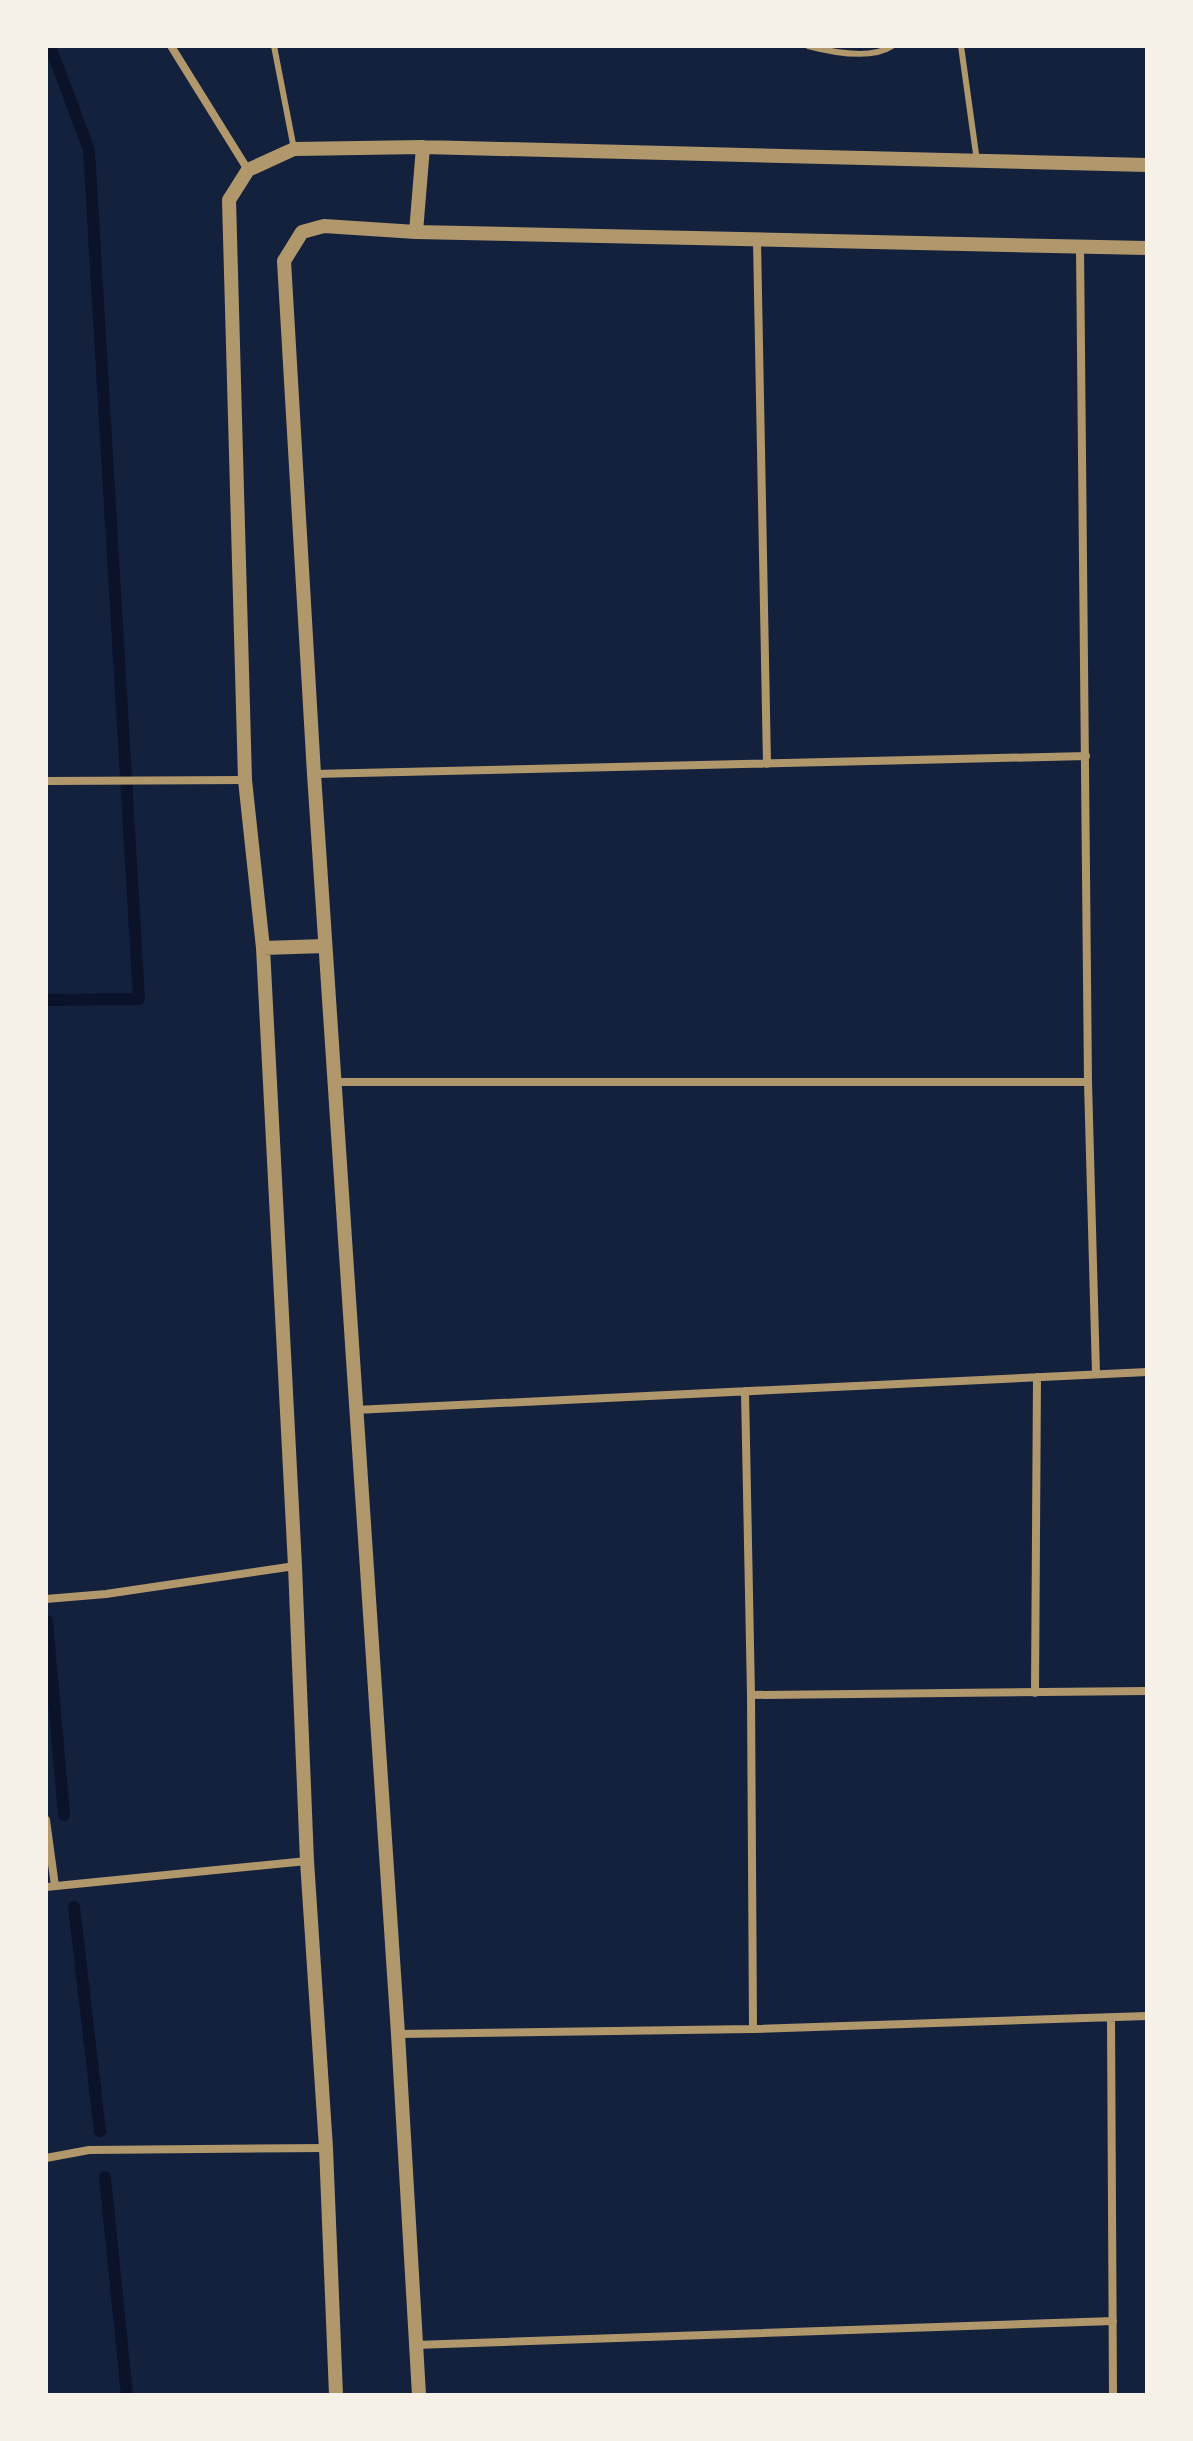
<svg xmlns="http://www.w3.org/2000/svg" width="1193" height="2441" font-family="Roboto,sans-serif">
	<rect width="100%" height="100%" fill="#14213d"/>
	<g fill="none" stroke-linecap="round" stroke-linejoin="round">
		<path stroke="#0b132b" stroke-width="12" d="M 46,1000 L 139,999 L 89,150 L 50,46
			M 47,1621 L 64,1815
			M 74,1907 L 100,2131
			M 105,2177 L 127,2395"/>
		<path stroke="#b1986c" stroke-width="6" d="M 274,46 L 294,149
			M 808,46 C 831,52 871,60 892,46
			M 961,46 L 977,161"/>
		<path stroke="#b1986c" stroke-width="8" d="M 171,46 L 248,170
			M 757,241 L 767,764
			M 1080,247 L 1088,1082 L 1096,1374
			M 314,774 L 1086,756
			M 46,781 L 245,780
			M 334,1082 L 1088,1082
			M 745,1391 L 751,1695 L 753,2029
			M 355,1410 L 1147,1372
			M 46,1599 L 106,1594 L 295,1566
			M 1035,1693 L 1037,1377
			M 751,1695 L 1147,1691
			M 46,1820 L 55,1886
			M 46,1887 L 307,1861
			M 1111,2018 L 1113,2395
			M 398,2034 L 753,2029 L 1147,2016
			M 46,2158 L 89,2150 L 326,2148
			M 415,2345 L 1113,2321"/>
		<path stroke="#b1986c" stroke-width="14" d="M 416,232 L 423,147
			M 263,948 L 325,946
			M 336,2395 L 326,2148 L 307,1861 L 295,1566 L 263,948 L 245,780 L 229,200 L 248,170 L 294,149 L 423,147 L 1147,165
			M 419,2395 L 398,2034 L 314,774 L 284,261 L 302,232 L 324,226 L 416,232 L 1147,248"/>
	</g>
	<rect width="1193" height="2441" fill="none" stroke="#f6f1e7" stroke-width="96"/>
</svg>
